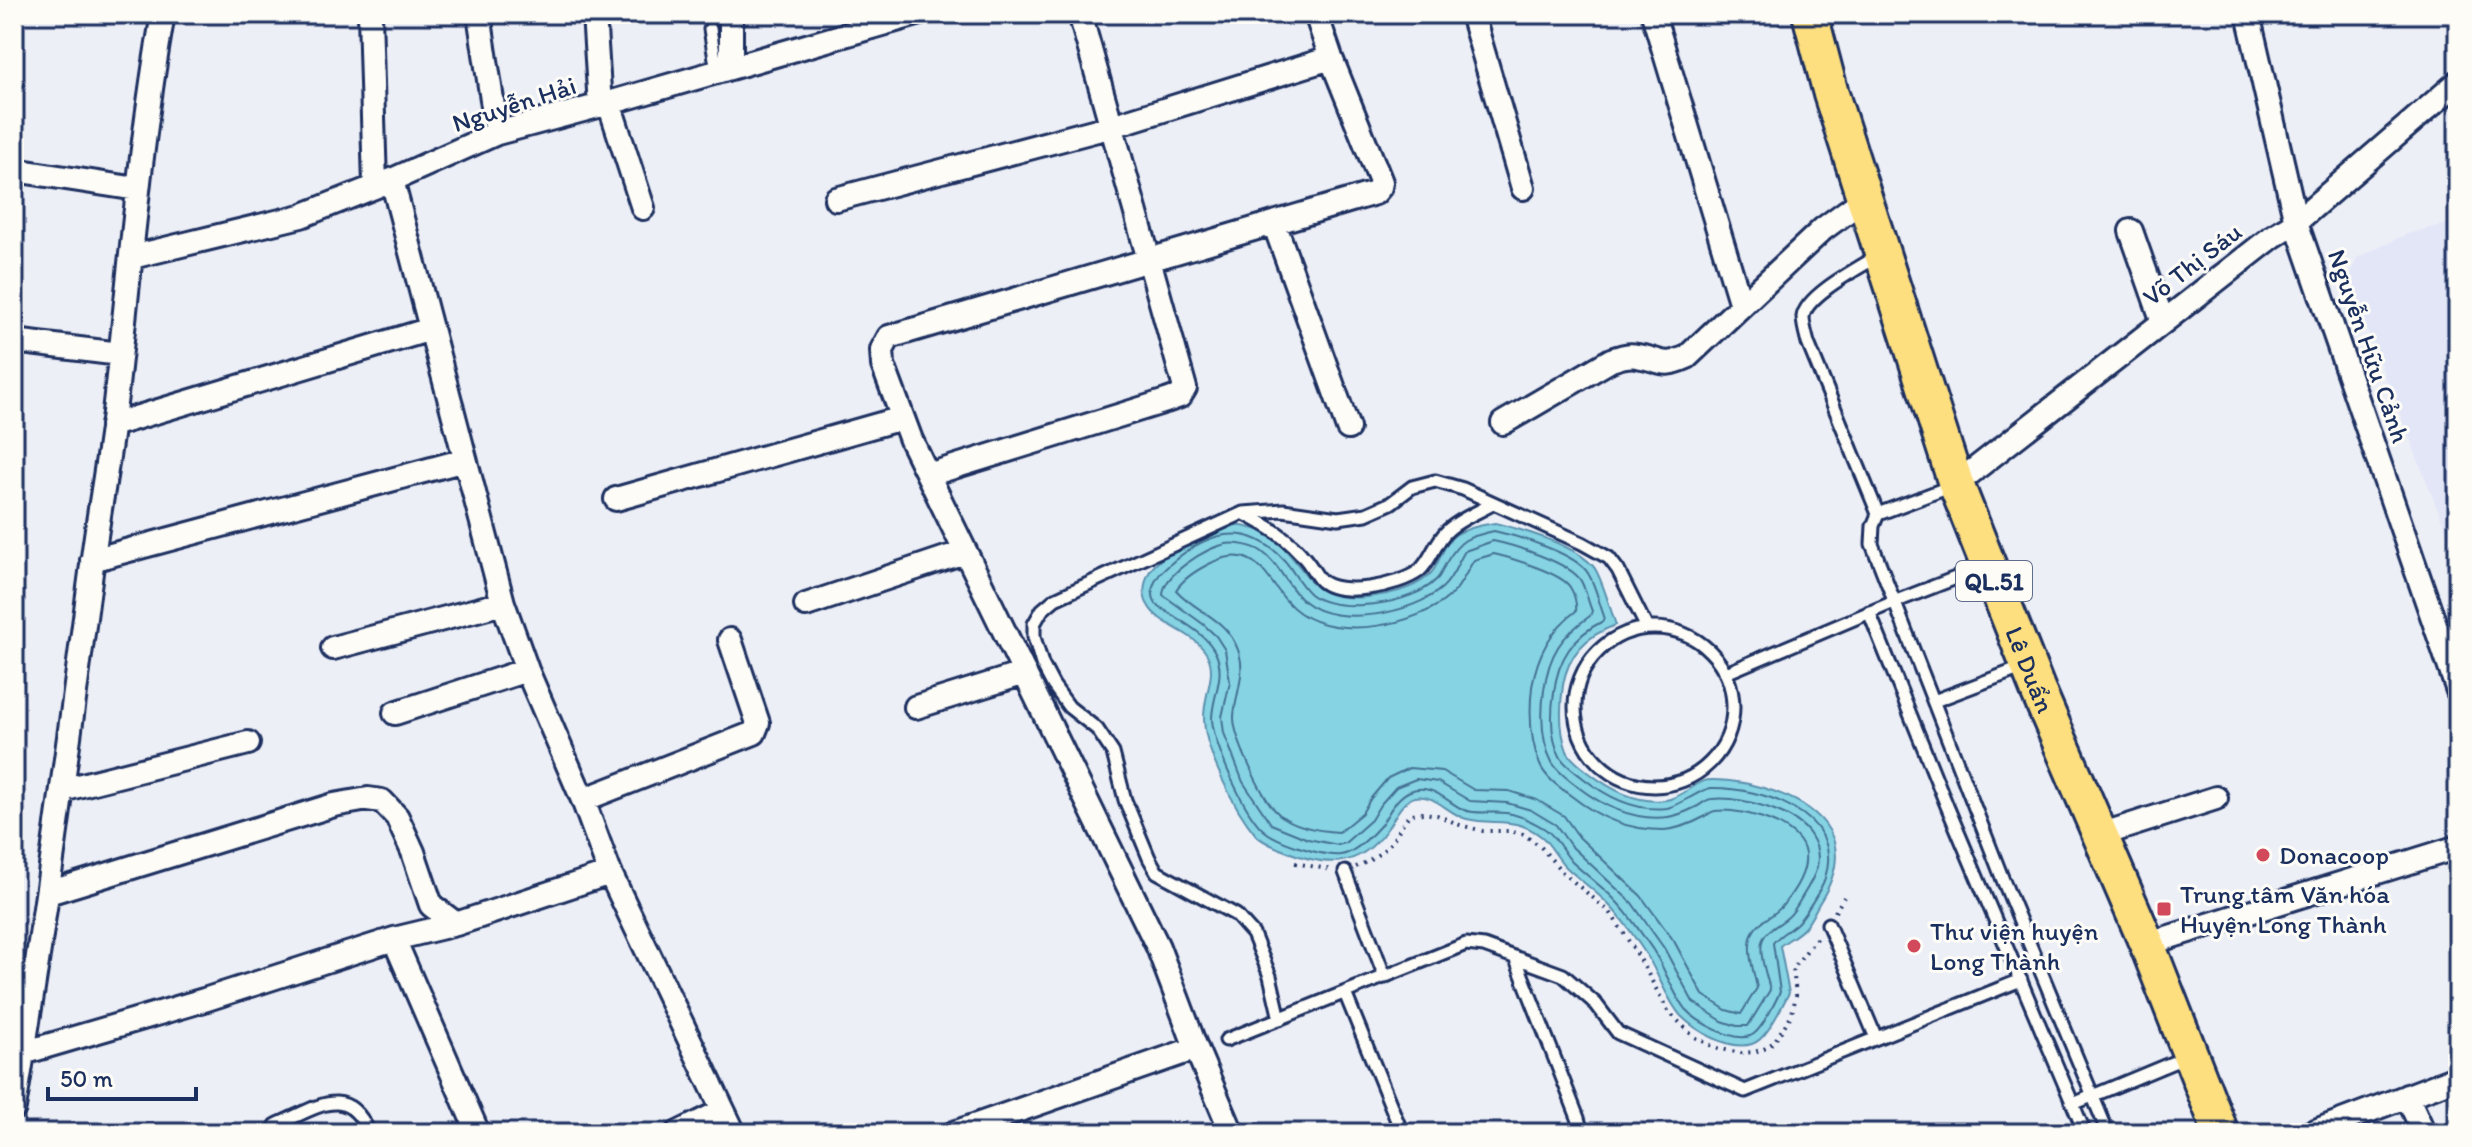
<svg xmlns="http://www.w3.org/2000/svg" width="2472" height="1147" font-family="Itim,sans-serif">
	<rect width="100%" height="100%" fill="#edeff7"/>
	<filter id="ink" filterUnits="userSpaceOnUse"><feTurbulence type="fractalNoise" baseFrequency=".0125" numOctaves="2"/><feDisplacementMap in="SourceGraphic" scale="16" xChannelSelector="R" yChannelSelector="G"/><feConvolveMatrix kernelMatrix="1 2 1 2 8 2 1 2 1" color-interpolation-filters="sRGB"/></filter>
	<g filter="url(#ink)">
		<path fill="#e2e6f7" d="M 2458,221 L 2458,561 L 2348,282 L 2357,258 L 2407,234 Z"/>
		<path fill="#85d3e3" stroke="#5b91ae" stroke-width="2" d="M 1495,523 C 1523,530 1574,544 1593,566 C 1601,574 1611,612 1616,625 C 1587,635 1568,655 1563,685 C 1560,707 1559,730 1567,751 C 1571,760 1581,766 1588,772 C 1610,789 1636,804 1666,800 C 1681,797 1691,786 1704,781 C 1711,778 1743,782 1752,785 C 1814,800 1862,835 1820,902 C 1815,910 1811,921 1804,928 C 1798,935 1787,940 1780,946 L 1789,993 C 1781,1007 1767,1040 1752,1044 C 1730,1051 1696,1031 1681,1016 C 1668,1002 1657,971 1646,954 C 1634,936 1622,918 1607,903 C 1593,889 1577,878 1564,865 C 1556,856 1550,844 1542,837 C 1515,815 1494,826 1467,819 C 1449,815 1435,793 1415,797 C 1402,800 1394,819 1387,829 C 1358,871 1324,867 1280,849 C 1273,846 1261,841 1256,835 C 1235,810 1204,750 1204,718 C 1204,683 1228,662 1187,635 C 1175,627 1155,619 1148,605 C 1142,596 1144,581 1150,571 C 1160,556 1204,529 1222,525 C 1234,523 1253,528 1264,532 C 1271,535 1275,540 1281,545 C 1313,577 1311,602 1366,597 C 1386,595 1417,589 1432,572 C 1440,562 1443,544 1454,536 C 1464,528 1482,525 1495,523 Z"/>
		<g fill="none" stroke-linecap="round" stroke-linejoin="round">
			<path stroke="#457193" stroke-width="2" d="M 1494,531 C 1517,536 1579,554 1589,575 C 1596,587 1599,603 1604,616 L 1603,621 C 1573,636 1558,659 1554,692 C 1551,712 1550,739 1561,758 C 1566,766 1576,772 1583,778 C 1607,797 1635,812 1667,808 C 1681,805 1701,789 1711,788 C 1759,787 1846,813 1825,878 C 1822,888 1804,917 1796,924 C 1788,931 1779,935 1773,943 L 1780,992 C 1775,1002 1761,1033 1750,1036 C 1733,1042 1697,1022 1685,1009 C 1674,995 1664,967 1653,950 C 1640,931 1626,910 1609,894 C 1597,883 1584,873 1572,862 C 1563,852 1556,836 1545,829 C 1534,822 1520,815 1506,813 C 1493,811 1478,815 1464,810 C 1447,802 1431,782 1410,791 C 1394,798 1389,815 1379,827 C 1370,837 1354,854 1340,855 C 1324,857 1279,842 1266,832 C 1246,818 1213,744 1212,719 C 1212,696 1226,677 1216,654 C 1205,630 1175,619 1156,604 C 1148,589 1155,577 1167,567 C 1204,533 1246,518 1284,560 C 1293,570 1299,584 1310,594 C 1324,605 1345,606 1363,605 C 1386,604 1420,597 1437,579 C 1441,575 1443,568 1446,563 C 1460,539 1467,537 1494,531 Z
				M 1493,541 C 1513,545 1571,563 1581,581 C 1586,590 1588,602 1592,611 L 1590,616 C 1561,636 1549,654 1544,690 C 1541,713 1541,741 1552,762 C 1557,772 1569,779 1578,787 C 1604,807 1634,821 1668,817 C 1677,816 1688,811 1696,807 C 1701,805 1706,799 1712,799 C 1740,796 1796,811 1811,836 C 1826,859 1814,878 1802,897 C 1798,904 1794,912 1788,917 C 1779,925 1765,930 1762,942 C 1759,956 1767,976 1770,990 L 1748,1026 L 1737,1026 L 1722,1021 L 1693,1002 L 1664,948 L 1632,903 L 1570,845 L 1556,825 L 1531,810 L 1507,803 L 1470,801 L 1438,782 L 1416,779 L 1396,787 L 1380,805 L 1371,820 L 1345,843 L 1338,845 L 1308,839 L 1271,824 L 1243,782 L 1224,733 L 1222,717 L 1230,682 L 1225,650 L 1216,636 L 1203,624 L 1163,595 C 1163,574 1206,548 1226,544 C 1234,542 1254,546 1261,551 C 1280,564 1287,588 1305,602 C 1337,628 1414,614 1443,587 C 1453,578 1458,562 1465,551 Z
				M 1494,554 C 1511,558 1561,573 1570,587 C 1574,593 1577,604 1576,611 C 1550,630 1537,655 1532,687 C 1529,713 1530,740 1540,765 C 1546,778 1559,787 1570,795 C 1599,818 1627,830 1664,830 C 1677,829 1693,823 1704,817 C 1709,814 1710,812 1715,811 C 1738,808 1785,821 1799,840 C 1815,861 1797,888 1783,905 C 1774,917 1758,920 1752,934 C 1746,950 1754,972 1757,988 L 1741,1014 L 1726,1010 L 1703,995 L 1674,941 L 1641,896 L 1579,837 L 1564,816 L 1537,800 L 1509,791 L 1474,790 L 1442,771 L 1409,768 L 1388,778 L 1371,798 L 1362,813 L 1339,832 C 1321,831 1296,827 1280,815 C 1264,803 1233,737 1234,716 C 1236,690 1249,670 1235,643 C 1221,616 1195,611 1176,590 C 1183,579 1197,570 1209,564 C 1263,537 1266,590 1300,613 C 1338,640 1416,626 1450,596 C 1461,587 1466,572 1474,560 Z"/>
			<defs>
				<path id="service" d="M 710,29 L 717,71
					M 1878,256 C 1859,268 1806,295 1803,317 C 1803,325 1806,335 1808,343 L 1878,514
					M 1952,486 L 1878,514 L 1873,526 L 1872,544 L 2003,880 L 2108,1133
					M 1243,513 C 1268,526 1289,538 1306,560 C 1311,566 1315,574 1320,580 C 1339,598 1399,586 1419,571 C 1431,561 1435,542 1447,531 C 1459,519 1479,512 1494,503
					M 1869,612 L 1947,806 L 2085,1133
					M1575 707a79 79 0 1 1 158 0a79 79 0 1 1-158 0Z
					M 1726,673 L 1894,602 L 1984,567
					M 1934,701 L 2024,667
					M 1345,872 L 1385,977
					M 1828,924 L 1876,1038
					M 1515,957 L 1578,1118 L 1582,1133
					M 1345,993 L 1402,1133
					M 1280,1019 L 1270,976 L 1253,934 L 1236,915 L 1157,872 L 1149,858 L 1125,800 L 1113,753 L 1097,729 L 1069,707 L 1053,685 L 1042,664 L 1034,637 L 1034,624 L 1042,610 L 1055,599 L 1243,513 L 1283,510 L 1338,518 L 1366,514 L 1391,503 L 1412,487 L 1435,481 L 1463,489 L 1582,543 L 1609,558 L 1618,570 L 1647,628
					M 1226,1040 L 1466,944 L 1484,946 L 1563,975 L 1596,1004 L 1618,1033 L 1745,1091 L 2021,980
					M 2073,1104 L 2186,1057
					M 276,1125 C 315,1109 347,1081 369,1133"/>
				<path id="minor" d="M 370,14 L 375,186
					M 479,14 L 497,133
					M 594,14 L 600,106
					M 731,14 L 731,66
					M 1472,14 L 1523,188
					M 1653,14 L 1741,305
					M 2248,14 L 2296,222 L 2458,691
					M 609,103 L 643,208
					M 14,170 L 137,189
					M 392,180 L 503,603 L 527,670 L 583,800 L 610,873 L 734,1133
					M 836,199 L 1112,126 L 1331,58
					M 1274,223 L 1348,428
					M 2131,231 L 2163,322
					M 132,257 L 301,216 L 392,180 L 497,133 L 609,103 L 917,14
					M 14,341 L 120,354
					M 1503,423 L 1611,360 C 1620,357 1628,354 1637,356 C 1662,359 1660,369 1687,357 L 1823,229 L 1864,199
					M 112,425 L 431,329
					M 928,475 L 1166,401 L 1180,396 L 1185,388 L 1080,14
					M 1956,484 L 2272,237 L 2296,222 L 2458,82
					M 616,499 L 902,418
					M 92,560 L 465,460
					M 806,605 L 964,552
					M 333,648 L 503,603
					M 916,707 L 1025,673
					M 395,713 L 527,670
					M 62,790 L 248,743
					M 583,800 L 754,733 L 758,723 L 730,640
					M 2100,835 L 2216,798
					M 48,893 L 334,805 L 368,799 L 382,801 L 397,817 L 413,852 L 431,905 L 456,924
					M 394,939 L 478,1133
					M 2147,944 L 2458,847
					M 14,1052 L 23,1053 L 204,1000 L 394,939 L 456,924 L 610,873
					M 2407,1096 L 2424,1133
					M 14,1108 C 44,928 68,746 92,565 C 98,517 107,469 113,421 C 129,285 139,149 163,14
					M 678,1133 L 723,1111
					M 954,1133 L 1196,1048
					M 1232,1133 L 1196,1048 L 1158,947 L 911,440 L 883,365 L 882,350 L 889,337 L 1375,193 L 1380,187 L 1381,182 L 1331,58 L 1316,14
					M 2310,1133 L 2458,1077"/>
				<g id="primary">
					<path id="s1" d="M 1810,14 L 1831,94 L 1956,484 L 2039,693 L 2147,944 L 2221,1133"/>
				</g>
			</defs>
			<use href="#service" stroke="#1b2f5e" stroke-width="17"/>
			<use href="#minor" stroke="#1b2f5e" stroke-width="28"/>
			<use href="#primary" stroke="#1b2f5e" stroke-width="40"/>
			<path stroke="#1b2f5e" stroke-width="4" stroke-dasharray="2 6" stroke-linecap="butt" d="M 1295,863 L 1332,870
				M 1356,867 C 1370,861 1386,851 1394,838 C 1400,829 1403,822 1410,814 L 1424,813 L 1437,815 L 1460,825 L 1483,831 L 1509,831 L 1523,834 L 1540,846 L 1563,873 L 1610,912 L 1639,957 L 1668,1011 L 1693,1036 L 1716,1048 L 1741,1053 L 1754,1052 L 1764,1049 L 1774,1042 L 1792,1014 L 1796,995 L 1793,968 L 1819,935
				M 1835,912 L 1844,897"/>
			<use href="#service" stroke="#fdfcf7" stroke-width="11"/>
			<use href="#minor" stroke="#fdfcf7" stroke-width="22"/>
			<use href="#primary" stroke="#fddf80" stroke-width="34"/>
		</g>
	</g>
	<g fill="#d1495b" stroke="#fdfcf7" stroke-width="3">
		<circle cx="2263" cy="855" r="8"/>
		<rect x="2156" y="901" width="16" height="16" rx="4"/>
		<circle cx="1914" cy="946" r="8"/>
	</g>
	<g text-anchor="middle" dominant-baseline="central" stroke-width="6" stroke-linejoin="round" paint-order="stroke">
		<rect fill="#fdfcf7" stroke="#5f6c8c" stroke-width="2" x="1956" y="561" width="76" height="40" rx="6"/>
		<g font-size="24" font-weight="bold" fill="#1b2f5e">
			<text x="1994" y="581">QL.51</text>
		</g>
		<g font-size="26" fill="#1b2f5e" stroke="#fdfcf7">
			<text transform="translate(514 104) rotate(-18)">Nguyễn Hải</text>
			<text transform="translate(2192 264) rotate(-38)">Võ Thị Sáu</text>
			<text transform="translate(2369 346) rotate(71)">Nguyễn Hữu Cảnh</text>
			<text stroke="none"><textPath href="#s1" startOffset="692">Lê Duẩn</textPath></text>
		</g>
		<g font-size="26" fill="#1b2f5e" stroke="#fdfcf7" text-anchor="start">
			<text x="2279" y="855">Donacoop</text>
			<text x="2180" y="894">Trung tâm Văn hóa<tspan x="2180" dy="30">Huyện Long Thành</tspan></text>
			<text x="1930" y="931">Thư viện huyện<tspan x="1930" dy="30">Long Thành</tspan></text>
		</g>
	</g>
	<rect width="2472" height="1147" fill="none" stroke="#fdfcf7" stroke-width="48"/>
	<rect x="24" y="24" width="2424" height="1099" fill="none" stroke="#1b2f5e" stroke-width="3" filter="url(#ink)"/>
	<path d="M48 1087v12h148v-12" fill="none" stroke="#1b2f5e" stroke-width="4"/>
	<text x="60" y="1087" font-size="24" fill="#1b2f5e" stroke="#fdfcf7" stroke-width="6" paint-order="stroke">50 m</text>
</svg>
